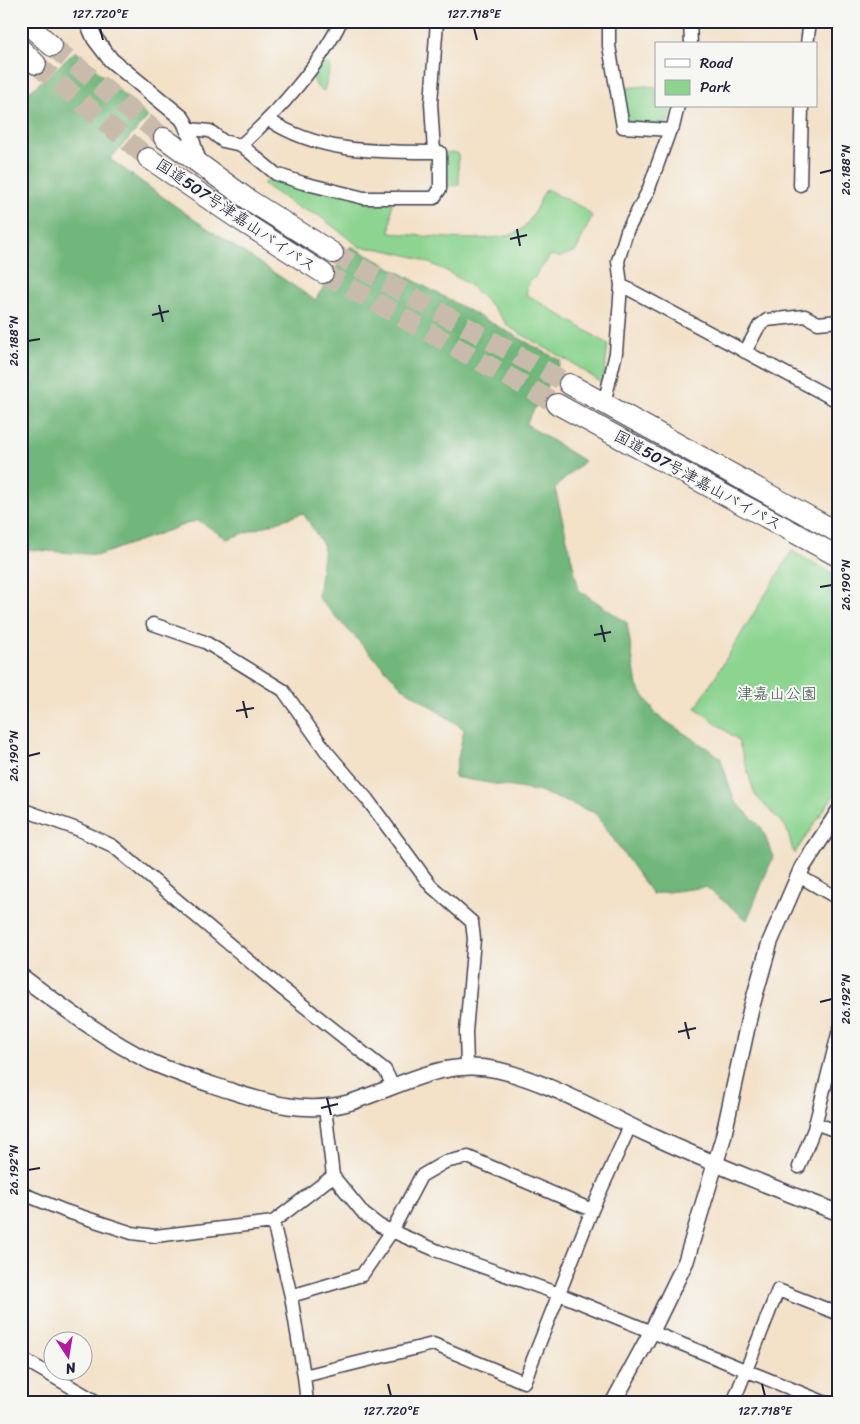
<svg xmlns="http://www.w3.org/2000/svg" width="860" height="1424" font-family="Sriracha,'Klee One',sans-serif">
	<rect width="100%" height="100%" fill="#f6f6f2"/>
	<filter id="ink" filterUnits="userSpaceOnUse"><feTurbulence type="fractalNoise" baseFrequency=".02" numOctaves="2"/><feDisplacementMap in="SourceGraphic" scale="10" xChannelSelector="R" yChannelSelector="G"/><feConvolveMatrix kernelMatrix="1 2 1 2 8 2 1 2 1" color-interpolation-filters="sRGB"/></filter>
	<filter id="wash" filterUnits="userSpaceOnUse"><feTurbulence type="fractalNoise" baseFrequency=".0096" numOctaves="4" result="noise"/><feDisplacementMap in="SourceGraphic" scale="20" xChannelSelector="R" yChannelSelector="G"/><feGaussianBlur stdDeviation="1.12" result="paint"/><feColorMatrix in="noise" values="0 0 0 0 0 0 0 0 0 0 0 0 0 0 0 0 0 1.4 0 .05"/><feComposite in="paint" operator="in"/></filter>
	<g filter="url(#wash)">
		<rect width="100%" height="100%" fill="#f3e1c8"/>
		<path fill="#8cd490" stroke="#577b66" d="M 323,63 L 331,65 L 324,91 L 317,87 L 313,78 Z
			M 645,86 L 656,87 L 656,106 L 671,106 L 668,122 L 663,126 L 627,123 L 618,89 Z
			M 442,153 L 458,153 L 459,185 L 444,186 Z
			M 267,180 L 392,202 L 390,233 C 419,235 494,246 519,231 C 532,223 538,202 546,189 L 585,209 L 592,216 L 576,251 L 560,257 L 551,255 L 533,279 L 529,281 L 526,294 L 608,344 L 603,384 L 577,366 L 509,327 L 492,306 L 468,284 L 445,270 L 415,257 L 381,249 L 360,247 L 318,215 L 299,208 L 263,184 Z
			M 792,551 L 839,577 L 839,788 L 794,854 L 786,827 L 755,795 L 738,740 L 696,708 Z"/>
		<path fill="#71b67a" stroke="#4a6c5a" d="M 76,51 L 148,117 L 110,159 L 195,220 L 315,300 L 351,246 L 561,361 L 526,424 L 584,461 L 555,488 L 579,590 L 627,623 L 637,686 L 658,716 L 720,757 L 734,800 L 762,828 L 773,857 L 747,920 L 706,887 L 652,894 L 595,813 L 541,792 L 454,777 L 464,729 L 402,687 L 318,598 L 324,546 L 303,513 L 227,539 L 198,520 L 99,555 L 21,549 L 21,89 L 27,94 Z"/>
	</g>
	<g filter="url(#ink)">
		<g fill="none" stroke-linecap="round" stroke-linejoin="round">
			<path stroke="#c9bbac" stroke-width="20" stroke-dasharray="20 10" stroke-linecap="butt" d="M 52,46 L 164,138
				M 36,64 L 148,158
				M 333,253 L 569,384
				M 323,273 L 557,404"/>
			<defs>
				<path id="minor" d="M 609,21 L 609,46 L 623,127 L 670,130
					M 690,21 L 691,44
					M 807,44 L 810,21
					M 269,120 C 319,153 376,152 434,152 L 431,103 L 437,21
					M 190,129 L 210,131 L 223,141 L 241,145 L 276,174 L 303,183 L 364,198 L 434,198 L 440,189 L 440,152
					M 241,145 C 277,113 320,65 341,21
					M 800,185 L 802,106
					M 621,285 L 839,402
					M 745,352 L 759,326 L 767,320 L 805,316 L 818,323 L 839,321
					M 604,404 L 616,353 L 621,285 L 618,261 L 627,231 L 648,191 L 670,130 L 673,127 L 678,106
					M 153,624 L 205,642 L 283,690 L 326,751 L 367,799 L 431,886 L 472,922 L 474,939 L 466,1032 L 467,1066
					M 21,809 L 77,829 L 113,846 L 280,987 L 385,1070 L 393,1086
					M 799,876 L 839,899
					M 325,1108 L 333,1176 L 364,1214 L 380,1226 L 438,1251 L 559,1294 L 826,1403
					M 815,1123 L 839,1132
					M 799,1167 L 814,1129 L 839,1030
					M 21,1193 L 65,1211 L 132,1233 L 155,1236 L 273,1222 L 333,1176
					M 592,1210 L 468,1157 L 445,1162 L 421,1176 L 392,1231 L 362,1275 L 291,1296 L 304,1376 L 433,1344 L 524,1382 L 592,1210 L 630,1126
					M 273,1222 L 291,1296
					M 21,1358 L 99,1403
					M 304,1376 L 307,1403
					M 733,1403 L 778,1290 L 839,1314"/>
				<path id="tertiary" d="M 87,21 L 95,39 L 111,60 L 182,118 C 192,132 192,148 200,164
					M 21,976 C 63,1007 104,1039 151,1062 C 177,1074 204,1082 231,1091 C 270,1104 307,1114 348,1103 C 398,1088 443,1057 498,1070 C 549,1082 598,1111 645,1133 C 709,1162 773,1188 839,1213
					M 613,1403 L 652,1331 L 686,1261 L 723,1138 L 751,1009 L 770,942 L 802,868 L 839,811"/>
				<path id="trunk" d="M 24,21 L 52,46
					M 21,49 L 36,64
					M 164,138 L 249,200 L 333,253
					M 148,158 L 235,217 L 323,273
					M 569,384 L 839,533
					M 557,404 L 839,557"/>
			</defs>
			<use href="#minor" stroke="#413f50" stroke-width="15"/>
			<use href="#tertiary" stroke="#413f50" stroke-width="18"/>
			<use href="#trunk" stroke="#413f50" stroke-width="22"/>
			<use href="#minor" stroke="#fff" stroke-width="12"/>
			<use href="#tertiary" stroke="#fff" stroke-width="15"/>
			<use href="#trunk" stroke="#fff" stroke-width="20"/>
		</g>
	</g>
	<path fill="none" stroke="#22223b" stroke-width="2" d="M 100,28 L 103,40M 474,28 L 477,40M 820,173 L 832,170M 517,229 L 520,246M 510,239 L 527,235M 159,305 L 163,322M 152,315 L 169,311M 28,341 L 40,339M 820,587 L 832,585M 601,625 L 605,642M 594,635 L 611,632M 243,701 L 247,718M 236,711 L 254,708M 28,756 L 40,753M 820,1002 L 832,999M 685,1022 L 689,1039M 678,1032 L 696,1028M 327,1098 L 331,1115M 321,1108 L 338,1104M 28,1170 L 40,1168M 388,1384 L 391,1396M 762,1384 L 765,1396"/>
	<g text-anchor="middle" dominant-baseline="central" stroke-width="4" stroke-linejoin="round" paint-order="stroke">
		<g font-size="16" fill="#22223b" stroke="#f6f6f2">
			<text transform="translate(236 215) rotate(34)">国道507号津嘉山バイパス</text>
			<text transform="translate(698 480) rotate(29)">国道507号津嘉山バイパス</text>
		</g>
		<g font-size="16" fill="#425754" stroke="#f6f6f2">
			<text x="777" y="693">津嘉山公園</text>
		</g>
	</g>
	<rect width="860" height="1424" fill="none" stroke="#f6f6f2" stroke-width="55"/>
	<rect x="655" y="42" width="162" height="65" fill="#f6f6f2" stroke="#a1a1a9"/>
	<rect x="665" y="59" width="25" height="8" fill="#ffffff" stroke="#a1a1a9"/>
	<text x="700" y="68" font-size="15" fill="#22223b">Road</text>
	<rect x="665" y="80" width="25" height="15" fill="#8cd490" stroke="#a1a1a9"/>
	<text x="700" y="92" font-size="15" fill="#22223b">Park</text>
	<g transform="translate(68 1356) rotate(168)"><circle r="24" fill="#f6f6f2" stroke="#a1a1a9"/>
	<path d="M0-4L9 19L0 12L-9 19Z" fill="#b5179e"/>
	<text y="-8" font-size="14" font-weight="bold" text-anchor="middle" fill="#22223b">N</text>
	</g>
	<rect x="28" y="28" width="804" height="1368" fill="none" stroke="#22223b" stroke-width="2"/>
	<g font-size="12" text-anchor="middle" fill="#22223b">
		<text x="100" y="18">127.720°E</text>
		<text x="474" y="18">127.718°E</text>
		<text transform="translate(846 170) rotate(-90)" y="4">26.188°N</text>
		<text transform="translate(14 341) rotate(-90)" y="4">26.188°N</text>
		<text transform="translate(846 585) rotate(-90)" y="4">26.190°N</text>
		<text transform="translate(14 756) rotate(-90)" y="4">26.190°N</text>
		<text transform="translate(846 999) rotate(-90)" y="4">26.192°N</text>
		<text transform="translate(14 1170) rotate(-90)" y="4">26.192°N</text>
		<text x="391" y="1415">127.720°E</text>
		<text x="765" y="1415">127.718°E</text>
	</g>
</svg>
